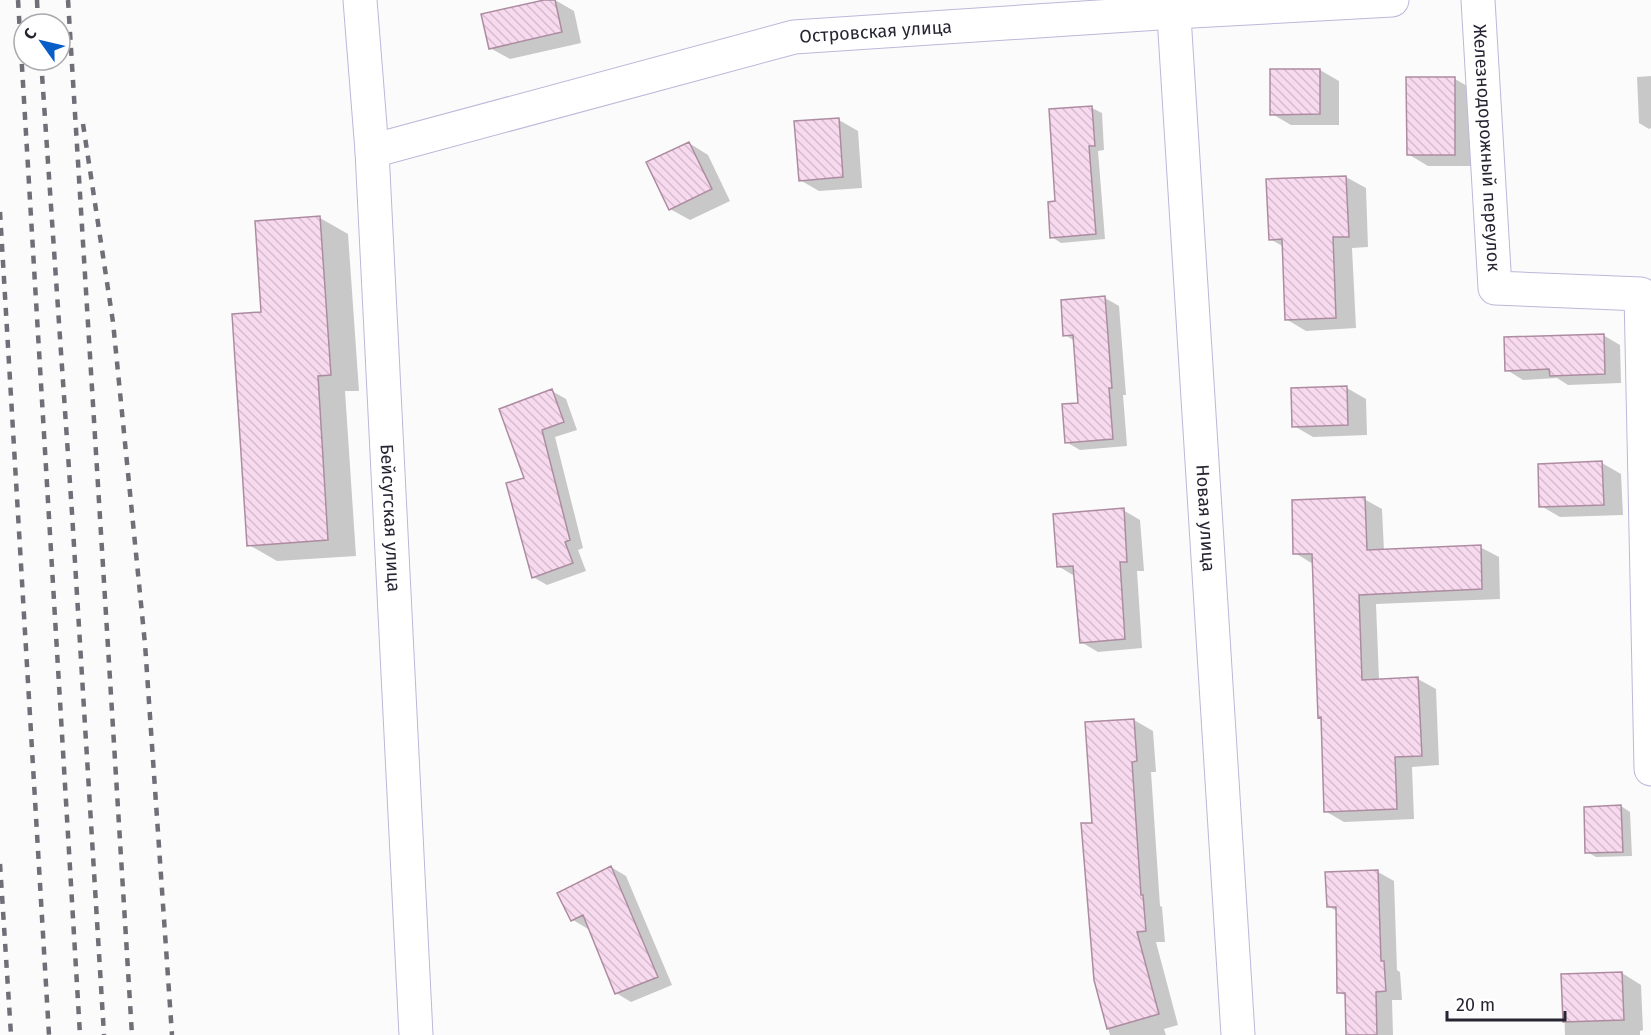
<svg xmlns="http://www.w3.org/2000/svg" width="1651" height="1035" font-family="'Fira Sans',sans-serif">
	<defs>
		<pattern id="building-back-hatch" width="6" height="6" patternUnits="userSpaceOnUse" patternTransform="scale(1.5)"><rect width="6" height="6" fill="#f8daee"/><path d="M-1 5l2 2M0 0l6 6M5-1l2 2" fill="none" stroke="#d5bbcd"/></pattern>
	</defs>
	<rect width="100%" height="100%" fill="#fbfbfb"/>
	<path fill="#0003" d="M 551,0 L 555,0 L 574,11 L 581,43 L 510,59 L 490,48 Z
		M 1320,70 L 1339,81 L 1339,125 L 1291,125 L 1272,114 Z
		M 1651,76 L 1651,128 L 1649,129 L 1639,123 L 1637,77 Z
		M 1455,79 L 1474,90 L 1474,166 L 1428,166 L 1408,154 Z
		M 1092,108 L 1102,113 L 1104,150 L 1098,151 L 1105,239 L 1061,243 L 1052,237 L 1056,203 Z
		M 839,120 L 858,131 L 862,188 L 819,191 L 800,180 Z
		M 689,143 L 708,155 L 730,201 L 690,220 L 670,209 Z
		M 1346,177 L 1366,188 L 1368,247 L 1352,248 L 1356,328 L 1306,331 L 1286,319 L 1284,247 L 1270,239 L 1268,180 Z
		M 320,218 L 348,234 L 359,391 L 345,391 L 356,556 L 277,561 L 249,545 L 262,313 Z
		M 1105,298 L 1119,306 L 1126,395 L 1123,395 L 1127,446 L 1080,450 L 1066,442 L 1080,404 L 1075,341 L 1065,335 Z
		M 1603,335 L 1620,345 L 1621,383 L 1568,385 L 1557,378 L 1523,380 L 1507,370 Z
		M 1347,388 L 1366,399 L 1367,435 L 1313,437 L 1294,426 Z
		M 552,391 L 566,399 L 577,430 L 555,437 L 583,548 L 578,550 L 586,571 L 547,585 L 533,577 L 526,479 Z
		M 1602,463 L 1621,474 L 1623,515 L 1560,517 L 1541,506 Z
		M 1364,499 L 1382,509 L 1384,551 L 1480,547 L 1499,557 L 1500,599 L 1376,604 L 1379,680 L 1418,679 L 1436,689 L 1439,765 L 1412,767 L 1414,819 L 1344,822 L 1325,811 L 1323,719 L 1319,717 L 1313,564 L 1295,553 Z
		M 1123,510 L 1140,520 L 1144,571 L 1137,571 L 1142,648 L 1098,652 L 1081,642 L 1076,577 L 1058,566 Z
		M 1134,720 L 1153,731 L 1156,772 L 1151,772 L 1160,906 L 1162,907 L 1165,942 L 1156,942 L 1178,1025 L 1164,1029 L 1166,1035 L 1110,1035 L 1095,980 L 1094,824 Z
		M 1621,806 L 1630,812 L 1632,856 L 1596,857 L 1587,852 Z
		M 611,867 L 626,876 L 672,985 L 631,1002 L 616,993 L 589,928 L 588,929 L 573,920 Z
		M 1378,872 L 1394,881 L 1397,970 L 1400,972 L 1402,1000 L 1392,1000 L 1393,1035 L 1348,1035 L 1346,996 L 1339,992 L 1338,912 L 1328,906 Z
		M 1622,973 L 1641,985 L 1643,1030 L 1640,1031 L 1640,1035 L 1565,1035 L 1563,976 Z"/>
	<path fill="url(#building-back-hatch)" stroke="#ad8ca1" stroke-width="1.5" d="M 544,0 L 555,0 L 562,32 L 489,49 L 481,14 Z
		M 1270,69 L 1320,69 L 1320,114 L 1270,115 Z
		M 1406,77 L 1455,77 L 1455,155 L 1407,155 Z
		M 1092,106 L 1095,146 L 1089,146 L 1096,234 L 1050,238 L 1048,202 L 1055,201 L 1049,109 Z
		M 839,118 L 843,177 L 799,181 L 794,121 Z
		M 689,142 L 712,189 L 669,210 L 646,162 Z
		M 1346,176 L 1349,237 L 1333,237 L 1336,318 L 1285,320 L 1282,239 L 1269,240 L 1266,179 Z
		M 320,216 L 331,375 L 318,376 L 328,540 L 247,546 L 232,314 L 261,312 L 255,221 Z
		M 1105,296 L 1112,388 L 1109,388 L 1113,439 L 1065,443 L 1062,404 L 1078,403 L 1073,335 L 1063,336 L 1061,300 Z
		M 1604,334 L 1605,374 L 1550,376 L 1549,369 L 1505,371 L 1504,337 Z
		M 1347,386 L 1348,425 L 1292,427 L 1291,388 Z
		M 552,389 L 564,422 L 542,430 L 570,540 L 565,542 L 573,563 L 532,578 L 506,483 L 524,478 L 499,409 Z
		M 1602,461 L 1604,505 L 1539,507 L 1538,464 Z
		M 1365,497 L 1367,550 L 1481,545 L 1482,589 L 1359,595 L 1362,680 L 1418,677 L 1422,756 L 1395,757 L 1397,809 L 1324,812 L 1321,717 L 1318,718 L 1312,554 L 1293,554 L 1292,500 Z
		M 1124,508 L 1127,562 L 1120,562 L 1125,639 L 1080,643 L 1073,566 L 1057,567 L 1053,514 Z
		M 1134,719 L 1137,761 L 1132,762 L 1141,895 L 1143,895 L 1146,931 L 1137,932 L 1159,1014 L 1107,1029 L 1094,980 L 1081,823 L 1092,823 L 1085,722 Z
		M 1621,805 L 1623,852 L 1585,853 L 1584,807 Z
		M 611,866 L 658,977 L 615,994 L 583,915 L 571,921 L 557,893 Z
		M 1378,870 L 1381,961 L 1384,961 L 1386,991 L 1376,992 L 1377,1035 L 1346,1035 L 1345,993 L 1337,993 L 1336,907 L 1327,907 L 1325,872 Z
		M 1622,972 L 1624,1020 L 1563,1022 L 1561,974 Z"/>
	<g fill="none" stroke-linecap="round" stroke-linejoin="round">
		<defs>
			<g id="minor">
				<path id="s1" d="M 360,0 L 372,151 L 416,1035"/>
				<path id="s2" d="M 1173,0 L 1238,1035"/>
				<path id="s3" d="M 1478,0 L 1495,288 L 1641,294 L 1651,769"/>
				<path id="s4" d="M 372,151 L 794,37 L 1174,12 L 1392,0"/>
			</g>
		</defs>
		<use href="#minor" stroke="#bdb7da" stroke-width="35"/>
		<use href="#minor" stroke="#fff" stroke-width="33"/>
		<path stroke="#706f78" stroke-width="4.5" stroke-dasharray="8 8" stroke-linecap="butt" d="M 18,0 L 80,1035
			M 37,0 L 38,24
			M 68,0 L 132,1035
			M 41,60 L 72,513 L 104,1035
			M 83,124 L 113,322 L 145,644 L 172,1035
			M 0,212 L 49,1035
			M 0,864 L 11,1035"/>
	</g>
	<g text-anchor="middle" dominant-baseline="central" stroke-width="6" stroke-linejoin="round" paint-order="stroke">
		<g font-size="18" fill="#272532" stroke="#fff">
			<text stroke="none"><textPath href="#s4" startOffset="519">Островская улица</textPath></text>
			<text stroke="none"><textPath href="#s3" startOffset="148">Железнодорожный переулок</textPath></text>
			<text stroke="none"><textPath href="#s1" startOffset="519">Бейсугская улица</textPath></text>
			<text stroke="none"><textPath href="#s2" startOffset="519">Новая улица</textPath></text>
		</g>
	</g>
	<g transform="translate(42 42) rotate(304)"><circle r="28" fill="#ffffff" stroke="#a9a8ad" stroke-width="1.5"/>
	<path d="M0-4.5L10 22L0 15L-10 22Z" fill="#075ec7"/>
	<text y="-9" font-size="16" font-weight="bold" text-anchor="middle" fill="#272532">С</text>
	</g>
	<path d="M1447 1011v9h118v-9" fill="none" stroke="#272532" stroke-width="3"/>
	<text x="1456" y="1011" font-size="18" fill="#272532" stroke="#ffffff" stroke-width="4.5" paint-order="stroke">20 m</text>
</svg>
